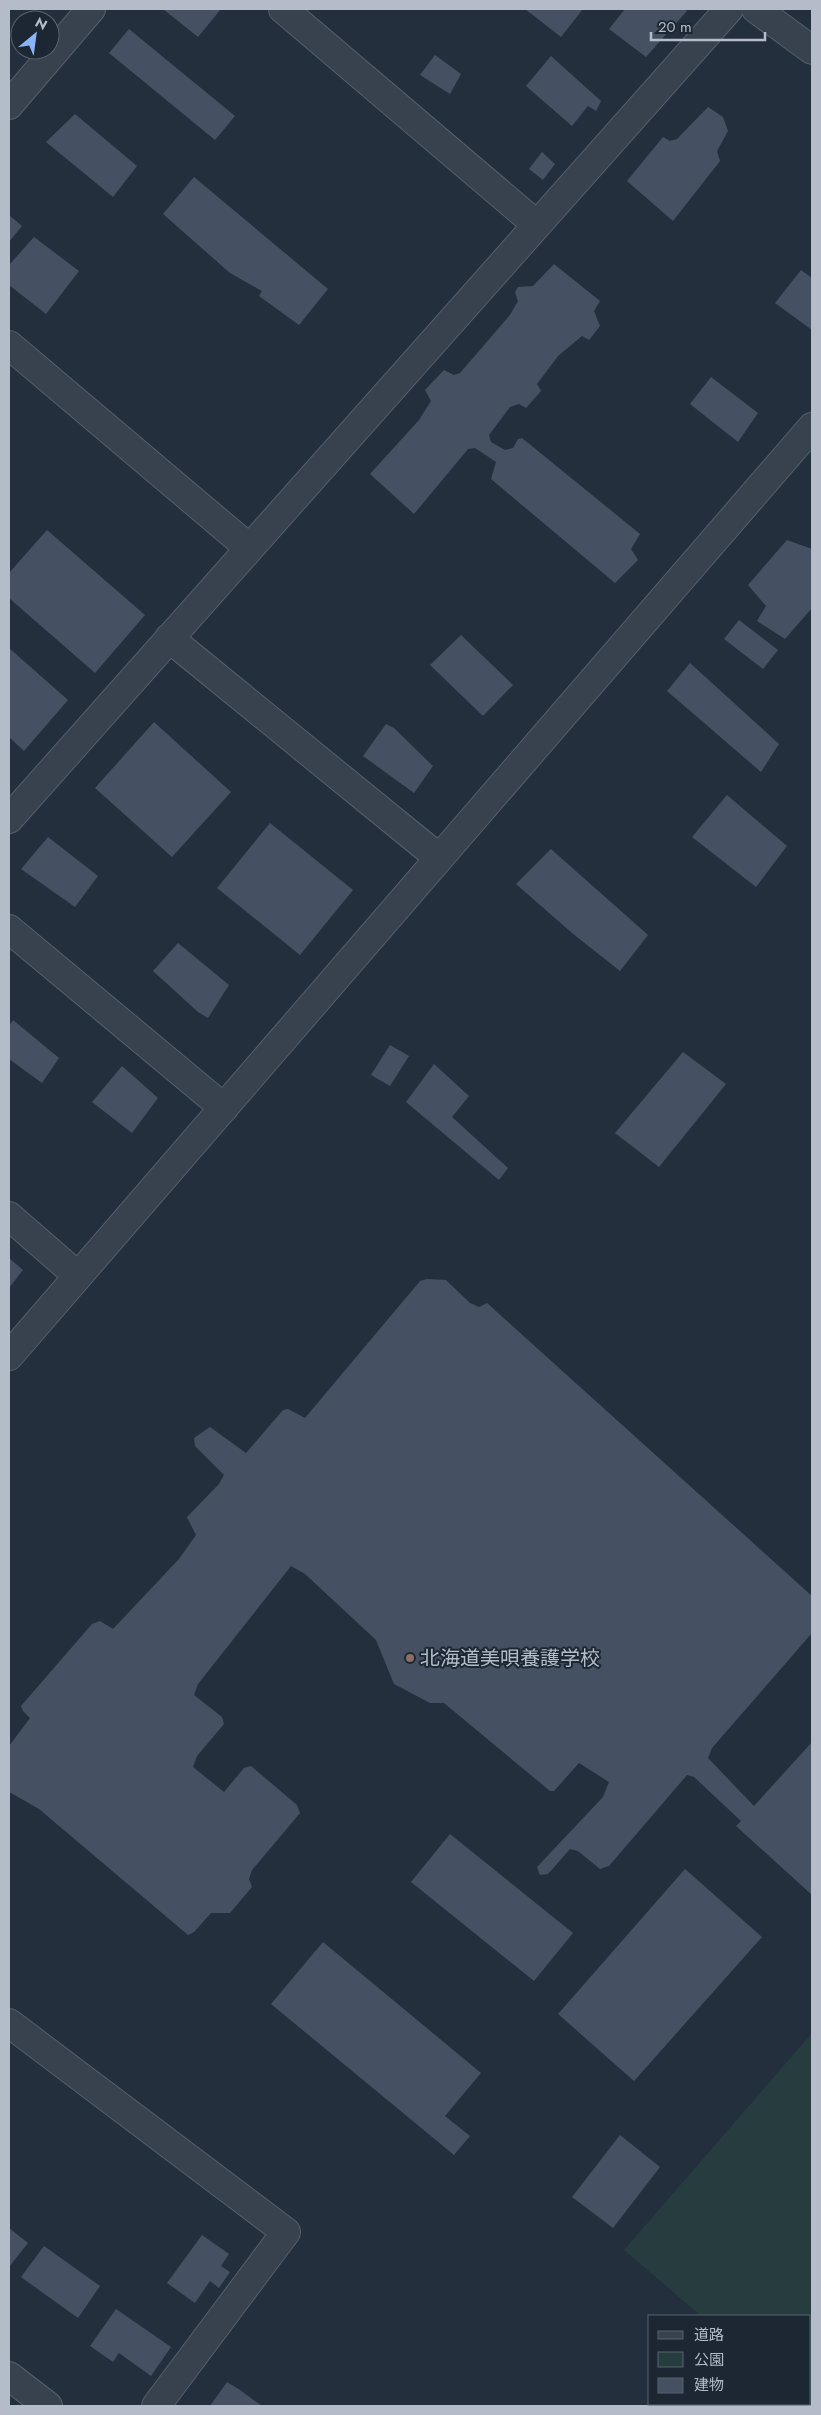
<svg xmlns="http://www.w3.org/2000/svg" width="821" height="2415" font-family="Jost,'Noto Sans JP',sans-serif">
	<rect width="100%" height="100%" fill="#242f3e"/>
	<path fill="#263c3f" d="M 812,2033 L 812,2406 L 806,2406 L 803,2404 L 810,2404 L 810,2316 L 701,2316 L 624,2250 Z"/>
	<path fill="#455162" d="M 163,9 L 221,9 L 198,37 Z
		M 525,9 L 583,9 L 561,37 Z
		M 625,9 L 684,9 L 687,11 L 646,57 L 609,29 Z
		M 129,29 L 235,116 L 215,140 L 109,53 Z
		M 435,55 L 461,74 L 450,94 L 420,75 Z
		M 551,56 L 601,101 L 596,111 L 588,106 L 572,126 L 526,86 Z
		M 708,107 L 723,117 L 728,131 L 717,151 L 720,161 L 673,221 L 627,181 L 663,137 L 670,141 L 677,139 Z
		M 75,114 L 137,166 L 113,197 L 46,142 Z
		M 542,152 L 555,164 L 543,180 L 529,169 Z
		M 194,177 L 328,289 L 299,325 L 259,296 L 262,291 L 230,273 L 163,214 Z
		M 9,215 L 22,226 L 9,242 Z
		M 34,237 L 79,271 L 46,314 L 9,285 L 9,265 Z
		M 554,264 L 600,301 L 594,311 L 600,326 L 589,340 L 582,336 L 558,356 L 537,384 L 541,391 L 526,408 L 519,404 L 510,407 L 489,435 L 491,442 L 505,450 L 513,448 L 518,439 L 522,438 L 640,534 L 631,549 L 638,560 L 615,583 L 491,479 L 496,462 L 475,448 L 468,449 L 414,514 L 370,474 L 419,420 L 431,401 L 425,390 L 444,370 L 454,375 L 460,373 L 510,315 L 518,301 L 515,292 L 518,287 L 533,286 Z
		M 801,270 L 812,278 L 812,330 L 775,303 Z
		M 711,377 L 758,413 L 738,442 L 690,404 Z
		M 47,530 L 145,615 L 95,673 L 9,598 L 9,573 Z
		M 787,540 L 812,549 L 812,608 L 785,639 L 757,621 L 766,606 L 748,585 Z
		M 739,620 L 778,650 L 763,669 L 724,639 Z
		M 461,635 L 513,685 L 483,716 L 430,665 Z
		M 9,648 L 68,700 L 24,751 L 9,737 Z
		M 690,663 L 779,744 L 761,772 L 667,691 Z
		M 154,722 L 231,792 L 172,857 L 95,788 Z
		M 386,724 L 394,728 L 433,766 L 414,793 L 363,756 Z
		M 727,795 L 787,846 L 756,887 L 692,837 Z
		M 270,823 L 353,890 L 300,955 L 217,888 Z
		M 48,837 L 98,876 L 75,907 L 21,869 Z
		M 551,849 L 648,935 L 620,971 L 572,933 L 516,884 Z
		M 178,943 L 229,985 L 208,1018 L 198,1012 L 153,971 Z
		M 13,1020 L 59,1058 L 42,1083 L 9,1059 L 9,1026 Z
		M 390,1045 L 409,1056 L 390,1086 L 371,1075 Z
		M 683,1052 L 726,1084 L 659,1167 L 615,1133 Z
		M 434,1064 L 469,1096 L 452,1117 L 508,1168 L 499,1180 L 406,1102 Z
		M 122,1066 L 158,1098 L 132,1133 L 92,1102 Z
		M 9,1258 L 23,1270 L 9,1288 Z
		M 427,1279 L 446,1280 L 470,1303 L 479,1307 L 487,1303 L 812,1596 L 812,1633 L 712,1748 L 708,1758 L 754,1806 L 812,1742 L 812,1895 L 736,1826 L 741,1821 L 694,1777 L 687,1775 L 609,1866 L 600,1869 L 578,1851 L 570,1849 L 548,1874 L 540,1875 L 537,1867 L 603,1797 L 609,1782 L 579,1763 L 554,1791 L 550,1791 L 444,1703 L 430,1703 L 394,1684 L 376,1640 L 305,1574 L 291,1566 L 198,1684 L 194,1695 L 222,1717 L 224,1724 L 197,1756 L 193,1767 L 224,1792 L 244,1768 L 251,1766 L 297,1805 L 300,1813 L 252,1870 L 249,1879 L 252,1887 L 230,1913 L 211,1913 L 194,1932 L 188,1935 L 39,1809 L 9,1792 L 9,1746 L 30,1718 L 23,1711 L 21,1706 L 92,1624 L 100,1621 L 113,1629 L 179,1559 L 196,1535 L 187,1517 L 219,1484 L 224,1475 L 195,1446 L 194,1438 L 210,1427 L 246,1453 L 283,1410 L 288,1409 L 305,1418 L 420,1281 Z
		M 450,1834 L 573,1933 L 534,1981 L 411,1882 Z
		M 685,1869 L 762,1937 L 634,2081 L 558,2014 Z
		M 323,1942 L 481,2073 L 445,2116 L 470,2136 L 454,2155 L 271,2004 Z
		M 620,2135 L 660,2167 L 613,2228 L 572,2197 Z
		M 9,2228 L 28,2243 L 9,2267 Z
		M 202,2235 L 229,2254 L 221,2266 L 230,2272 L 219,2288 L 210,2281 L 195,2303 L 167,2283 Z
		M 44,2246 L 100,2286 L 78,2318 L 21,2277 Z
		M 116,2309 L 171,2347 L 151,2376 L 119,2353 L 113,2362 L 90,2346 Z
		M 227,2382 L 240,2390 L 262,2406 L 210,2406 Z"/>
	<g fill="none" stroke-linecap="round" stroke-linejoin="round">
		<defs>
			<path id="minor" d="M 283,9 L 537,225
				M 9,105 L 91,9
				M 9,345 L 249,548
				M 169,638 L 439,858
				M 9,819 L 729,9
				M 9,929 L 224,1108
				M 9,1216 L 78,1276
				M 9,1356 L 812,427
				M 9,2023 L 286,2232 L 156,2406
				M 9,2376 L 48,2406"/>
			<path id="tertiary" d="M 756,9 L 812,50"/>
		</defs>
		<use href="#minor" stroke="#565f6c" stroke-width="30"/>
		<use href="#tertiary" stroke="#565f6c" stroke-width="30"/>
		<use href="#minor" stroke="#38414e" stroke-width="28"/>
		<use href="#tertiary" stroke="#38414e" stroke-width="28"/>
	</g>
	<circle fill="#8d6e63" stroke="#1d2633" stroke-width="2" cx="410" cy="1658" r="5"/>
	<g text-anchor="middle" dominant-baseline="central" stroke-width="4" stroke-linejoin="round" paint-order="stroke">
		<g font-size="20" fill="#b4bcc9" stroke="#1d2633" text-anchor="start">
			<text x="420" y="1658">北海道美唄養護学校</text>
		</g>
	</g>
	<rect width="821" height="2415" fill="none" stroke="#b4bcc9" stroke-width="20"/>
	<rect x="648" y="2315" width="162" height="90" fill="#1d2633" stroke="#59626f"/>
	<rect x="658" y="2331" width="25" height="8" fill="#38414e" stroke="#59626f"/>
	<text x="694" y="2340" font-size="15" fill="#b4bcc9">道路</text>
	<rect x="658" y="2352" width="25" height="15" fill="#263c3f" stroke="#59626f"/>
	<text x="694" y="2365" font-size="15" fill="#b4bcc9">公園</text>
	<rect x="658" y="2378" width="25" height="15" fill="#455162" stroke="#59626f"/>
	<text x="694" y="2390" font-size="15" fill="#b4bcc9">建物</text>
	<g transform="translate(35 35) rotate(29)"><circle r="24" fill="#1d2633" stroke="#59626f"/>
	<path d="M0-4L9 19L0 12L-9 19Z" fill="#8ab4f8"/>
	<text y="-8" font-size="14" font-weight="bold" text-anchor="middle" fill="#b4bcc9">N</text>
	</g>
	<path d="M651 32v8h114v-8" fill="none" stroke="#b4bcc9" stroke-width="2.5"/>
	<text x="658" y="32" font-size="15" fill="#b4bcc9" stroke="#1d2633" stroke-width="4" paint-order="stroke">20 m</text>
</svg>
